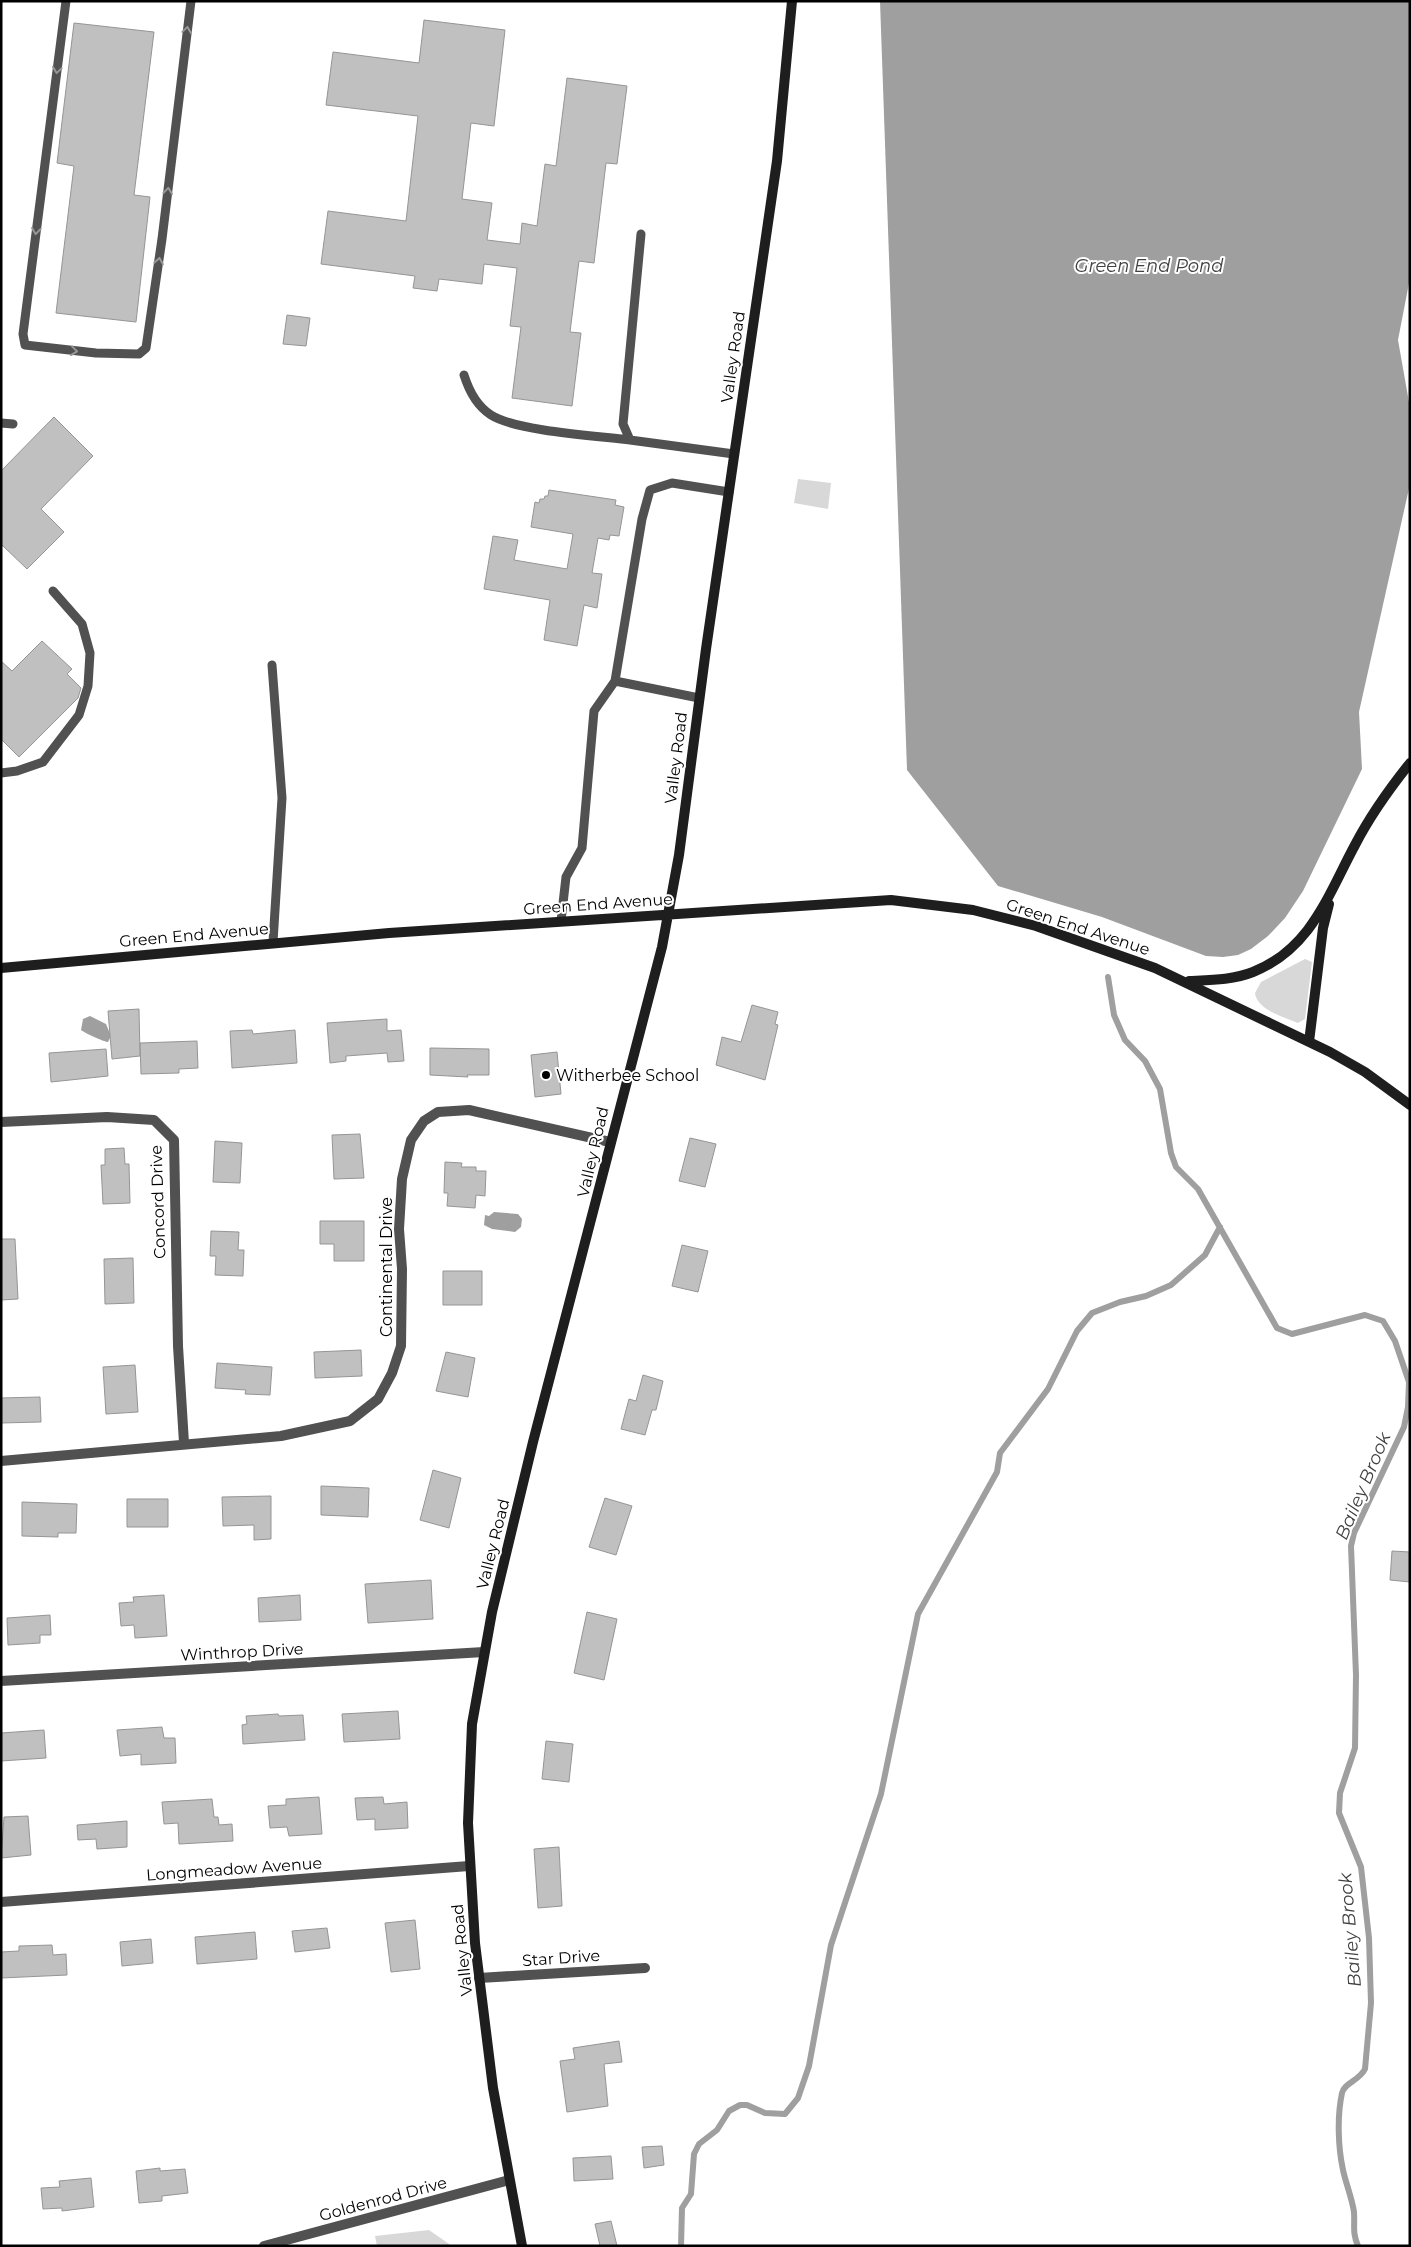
<svg xmlns="http://www.w3.org/2000/svg" width="1411" height="2247" font-family="Montserrat,sans-serif">
	<rect width="100%" height="100%" fill="#fff"/>
	<path fill="#d8d8d8" d="M 798,479 L 831,483 L 828,509 L 794,503 Z
		M 1305,959 L 1312,962 L 1305,1019 L 1298,1023 C 1284,1017 1257,1010 1255,993 L 1261,982 Z
		M 429,2230 L 452,2246 L 377,2246 L 375,2236 Z"/>
	<path fill="#9f9f9f" d="M 880,1 L 1410,1 L 1410,278 L 1398,340 L 1410,408 L 1410,484 L 1359,712 L 1362,769 L 1303,891 L 1285,918 L 1268,936 L 1251,949 L 1238,955 L 1223,957 L 1206,956 L 1102,917 L 998,886 L 907,770 Z
		M 90,1016 L 106,1024 L 111,1036 L 108,1042 C 104,1042 83,1032 81,1030 L 83,1019 Z
		M 494,1212 L 518,1214 L 522,1219 L 521,1227 L 515,1232 L 492,1229 L 484,1225 L 485,1215 L 489,1216 Z"/>
	<g fill="none" stroke-linecap="round" stroke-linejoin="round">
		<path stroke="#9f9f9f" stroke-width="6" d="M 1108,977 L 1114,1015 L 1125,1040 L 1145,1061 L 1160,1089 L 1171,1153 L 1176,1167 L 1198,1189 L 1277,1328 L 1292,1334 L 1365,1315 L 1383,1321 L 1395,1341 L 1409,1382 L 1408,1407 L 1404,1427 L 1354,1533 L 1351,1546 L 1356,1675 L 1355,1748 L 1340,1793 L 1339,1813 L 1361,1867 L 1369,1938 L 1371,2003 L 1365,2069 C 1359,2081 1344,2083 1342,2093 C 1337,2116 1338,2147 1343,2170 C 1346,2184 1352,2198 1354,2212 C 1355,2226 1352,2232 1358,2246
			M 681,2246 L 682,2208 L 691,2194 L 694,2154 L 699,2144 L 717,2130 L 729,2111 L 740,2105 L 747,2105 L 765,2113 L 785,2114 L 798,2098 L 809,2066 L 831,1945 L 881,1794 L 918,1614 L 997,1472 L 1000,1453 L 1048,1389 L 1077,1331 L 1092,1313 L 1120,1302 L 1146,1296 L 1171,1285 L 1205,1255 L 1220,1227"/>
	</g>
	<path fill="#c0c0c0" stroke="#959595" d="M 424,20 L 505,30 L 494,126 L 471,123 L 462,199 L 492,203 L 487,240 L 520,244 L 522,223 L 537,226 L 545,164 L 556,166 L 567,78 L 627,86 L 617,164 L 606,163 L 594,263 L 579,261 L 570,332 L 581,333 L 572,406 L 512,398 L 521,327 L 510,326 L 517,268 L 484,264 L 482,284 L 439,279 L 437,291 L 413,288 L 415,276 L 321,264 L 328,211 L 406,221 L 418,116 L 326,105 L 333,52 L 419,63 Z
		M 74,23 L 154,32 L 134,195 L 150,197 L 136,322 L 56,313 L 74,166 L 57,163 Z
		M 287,315 L 310,318 L 306,346 L 283,344 Z
		M 54,417 L 93,456 L 41,509 L 64,532 L 27,569 L 1,544 L 1,471 Z
		M 549,490 L 616,500 L 615,505 L 624,507 L 619,536 L 610,535 L 609,540 L 598,538 L 592,573 L 602,574 L 597,608 L 584,605 L 577,646 L 544,640 L 550,600 L 484,589 L 493,536 L 518,540 L 514,560 L 567,569 L 573,534 L 531,527 L 535,502 L 539,503 L 540,499 L 544,499 L 545,496 L 548,496 Z
		M 42,641 L 72,669 L 67,674 L 81,688 L 78,698 L 19,757 L 1,739 L 1,661 L 12,671 Z
		M 752,1005 L 778,1012 L 775,1024 L 778,1025 L 765,1080 L 716,1065 L 722,1037 L 741,1042 Z
		M 139,1009 L 140,1056 L 112,1059 L 108,1011 Z
		M 387,1019 L 387,1031 L 401,1030 L 404,1061 L 388,1062 L 387,1053 L 346,1056 L 346,1061 L 330,1063 L 327,1023 Z
		M 252,1030 L 253,1034 L 295,1030 L 297,1063 L 232,1068 L 230,1031 Z
		M 197,1041 L 198,1068 L 179,1069 L 179,1073 L 141,1074 L 140,1043 Z
		M 430,1048 L 489,1049 L 489,1075 L 467,1075 L 468,1077 L 430,1075 Z
		M 106,1049 L 108,1076 L 51,1082 L 49,1053 Z
		M 557,1052 L 561,1094 L 535,1097 L 531,1055 Z
		M 360,1134 L 364,1178 L 334,1179 L 332,1135 Z
		M 690,1138 L 716,1144 L 705,1187 L 679,1181 Z
		M 215,1141 L 242,1143 L 240,1183 L 213,1182 Z
		M 124,1148 L 125,1164 L 129,1164 L 130,1203 L 103,1204 L 101,1165 L 105,1165 L 105,1149 Z
		M 445,1162 L 462,1163 L 461,1167 L 476,1167 L 476,1171 L 486,1171 L 485,1196 L 476,1195 L 475,1208 L 447,1206 L 448,1193 L 444,1193 Z
		M 320,1221 L 364,1221 L 364,1261 L 334,1261 L 334,1244 L 320,1244 Z
		M 211,1231 L 239,1232 L 238,1250 L 244,1250 L 243,1276 L 215,1275 L 216,1256 L 210,1256 Z
		M 1,1239 L 15,1239 L 18,1299 L 1,1300 Z
		M 682,1245 L 708,1251 L 698,1292 L 672,1286 Z
		M 133,1258 L 134,1303 L 105,1304 L 104,1259 Z
		M 443,1271 L 482,1271 L 482,1305 L 443,1305 Z
		M 361,1350 L 362,1376 L 315,1378 L 314,1352 Z
		M 446,1352 L 475,1358 L 468,1397 L 436,1391 Z
		M 217,1363 L 272,1367 L 270,1395 L 245,1394 L 246,1390 L 215,1388 Z
		M 135,1365 L 138,1412 L 106,1414 L 103,1367 Z
		M 643,1375 L 663,1381 L 656,1410 L 652,1410 L 645,1435 L 621,1429 L 629,1399 L 636,1401 Z
		M 40,1397 L 41,1422 L 1,1423 L 1,1398 Z
		M 433,1470 L 461,1478 L 449,1528 L 420,1520 Z
		M 321,1486 L 369,1488 L 368,1517 L 321,1515 Z
		M 271,1496 L 271,1539 L 254,1540 L 254,1525 L 223,1526 L 222,1497 Z
		M 605,1498 L 632,1506 L 616,1555 L 589,1547 Z
		M 127,1499 L 168,1499 L 168,1527 L 127,1527 Z
		M 22,1502 L 77,1504 L 76,1533 L 58,1533 L 58,1537 L 22,1536 Z
		M 1392,1551 L 1410,1552 L 1410,1582 L 1390,1580 Z
		M 431,1580 L 433,1619 L 368,1623 L 365,1584 Z
		M 164,1595 L 167,1636 L 135,1638 L 134,1625 L 121,1626 L 119,1603 L 134,1602 L 133,1597 Z
		M 300,1595 L 301,1620 L 259,1622 L 258,1598 Z
		M 587,1612 L 617,1619 L 604,1680 L 574,1673 Z
		M 50,1615 L 51,1635 L 40,1635 L 40,1643 L 8,1645 L 7,1618 Z
		M 398,1711 L 400,1739 L 344,1742 L 342,1714 Z
		M 278,1714 L 279,1716 L 303,1715 L 305,1740 L 243,1744 L 242,1725 L 247,1724 L 246,1716 Z
		M 162,1727 L 164,1738 L 175,1738 L 176,1763 L 141,1765 L 141,1754 L 120,1756 L 117,1730 Z
		M 44,1730 L 46,1758 L 1,1761 L 1,1733 Z
		M 546,1741 L 573,1744 L 569,1782 L 542,1779 Z
		M 319,1797 L 322,1834 L 289,1836 L 287,1827 L 270,1828 L 268,1806 L 286,1805 L 286,1799 Z
		M 383,1797 L 384,1804 L 407,1802 L 408,1828 L 375,1830 L 375,1819 L 357,1820 L 355,1798 Z
		M 212,1799 L 214,1817 L 218,1817 L 219,1825 L 232,1824 L 233,1841 L 179,1844 L 178,1823 L 164,1824 L 162,1802 Z
		M 28,1816 L 31,1855 L 1,1858 L 4,1817 Z
		M 127,1821 L 127,1847 L 97,1849 L 96,1839 L 78,1840 L 77,1825 Z
		M 559,1847 L 562,1906 L 538,1908 L 534,1849 Z
		M 415,1920 L 420,1969 L 391,1972 L 385,1923 Z
		M 327,1928 L 330,1948 L 295,1952 L 292,1931 Z
		M 255,1932 L 257,1959 L 197,1964 L 195,1937 Z
		M 151,1939 L 153,1963 L 122,1966 L 120,1942 Z
		M 52,1945 L 53,1955 L 66,1954 L 67,1975 L 1,1978 L 1,1952 L 19,1951 L 19,1946 Z
		M 619,2041 L 622,2062 L 604,2064 L 608,2106 L 567,2112 L 560,2061 L 575,2059 L 573,2048 Z
		M 662,2146 L 664,2165 L 644,2168 L 642,2147 Z
		M 611,2156 L 613,2179 L 574,2181 L 573,2158 Z
		M 160,2168 L 160,2171 L 185,2169 L 188,2193 L 162,2196 L 162,2201 L 139,2203 L 136,2171 Z
		M 91,2178 L 94,2207 L 62,2211 L 62,2208 L 43,2209 L 41,2188 L 60,2187 L 59,2181 Z
		M 611,2221 L 617,2246 L 600,2246 L 595,2224 Z"/>
	<g fill="none" stroke-linecap="round" stroke-linejoin="round">
		<path stroke="#515151" stroke-width="9" d="M 66,1 L 23,334 L 25,345 L 96,353 L 139,354 L 146,348 L 162,239 L 191,1
			M 641,234 L 623,424 L 630,440 L 734,454
			M 464,375 C 469,391 477,406 491,415 C 516,431 597,436 630,440
			M 1,423 L 13,424
			M 272,665 L 282,798 L 273,942
			M 615,681 L 699,698
			M 1,773 L 17,771 L 43,762 L 79,715 L 88,686 L 90,653 L 82,624 L 53,591
			M 561,921 L 566,877 L 582,848 L 594,711 L 615,681 L 642,519 L 650,490 L 672,483 L 729,492"/>
		<path stroke="#515151" stroke-width="10" d="M 1,1122 L 107,1117 L 154,1120 L 174,1140 L 178,1346 L 184,1443
			M 1,1461 L 281,1436 L 350,1421 L 378,1399 L 392,1373 L 401,1346 L 402,1269 L 399,1229 L 402,1179 L 411,1140 L 424,1121 L 438,1112 L 469,1110 L 610,1142
			M 1,1681 L 484,1652
			M 1,1902 L 469,1866
			M 479,1978 L 645,1968
			M 264,2246 L 509,2180"/>
		<path stroke="#1e1e1e" stroke-width="10" d="M 1,968 L 389,933 L 891,900 L 973,910 L 1036,926 L 1155,968 L 1330,1052 L 1365,1072 L 1410,1105
			M 1189,981 C 1210,980 1233,980 1253,972 C 1311,949 1328,895 1355,845 C 1370,816 1390,788 1410,763
			M 1309,1042 L 1323,928 L 1329,904
			M 522,2246 L 493,2088 L 475,1943 L 468,1823 L 472,1724 L 492,1612 L 533,1442 L 662,947 L 679,855 L 706,649 L 777,161 L 792,1"/>
	</g>
	<defs><path id="oneway-chevron" d="M-2-3.5L2.5 0L-2 3.5" fill="none" stroke-width="1.6" stroke-linecap="round" stroke-linejoin="round" transform="scale(1.25)"/></defs>
	<g stroke="#979797">
		<use href="#oneway-chevron" transform="translate(187 30) rotate(-82)"/>
		<use href="#oneway-chevron" transform="translate(57 70) rotate(98)"/>
		<use href="#oneway-chevron" transform="translate(168 191) rotate(-83)"/>
		<use href="#oneway-chevron" transform="translate(36 231) rotate(97)"/>
		<use href="#oneway-chevron" transform="translate(159 261) rotate(-81)"/>
		<use href="#oneway-chevron" transform="translate(74 351) rotate(7)"/>
	</g>
	<circle fill="#000" stroke="#fff" stroke-width="2" cx="546" cy="1075" r="5"/>
	<g text-anchor="middle" dominant-baseline="central" stroke-width="4" stroke-linejoin="round" paint-order="stroke">
		<g font-size="16" fill="#000" stroke="#fff">
			<text transform="translate(733 357) rotate(-82)">Valley Road</text>
			<text transform="translate(676 758) rotate(-83)">Valley Road</text>
			<text transform="translate(598 904) rotate(-4)">Green End Avenue</text>
			<text transform="translate(1078 927) rotate(18)">Green End Avenue</text>
			<text transform="translate(194 935) rotate(-5)">Green End Avenue</text>
			<text transform="translate(593 1152) rotate(-77)">Valley Road</text>
			<text transform="translate(158 1202) rotate(-92)">Concord Drive</text>
			<text transform="translate(386 1267) rotate(-90)">Continental Drive</text>
			<text transform="translate(493 1544) rotate(-76)">Valley Road</text>
			<text transform="translate(242 1652) rotate(-3)">Winthrop Drive</text>
			<text transform="translate(234 1869) rotate(-4)">Longmeadow Avenue</text>
			<text transform="translate(462 1950) rotate(-96)">Valley Road</text>
			<text transform="translate(561 1958) rotate(-4)">Star Drive</text>
			<text transform="translate(383 2199) rotate(-15)">Goldenrod Drive</text>
		</g>
		<g font-size="16" fill="#000" stroke="#fff" text-anchor="start">
			<text x="556" y="1075">Witherbee School</text>
		</g>
		<g font-size="18" font-style="italic" fill="#404040" stroke="#fff">
			<text x="1149" y="266">Green End Pond</text>
			<text transform="translate(1363 1486) rotate(-67)">Bailey Brook</text>
			<text transform="translate(1350 1930) rotate(-95)">Bailey Brook</text>
		</g>
	</g>
	<rect width="1411" height="2247" fill="none" stroke="#000000" stroke-width="5"/>
</svg>
